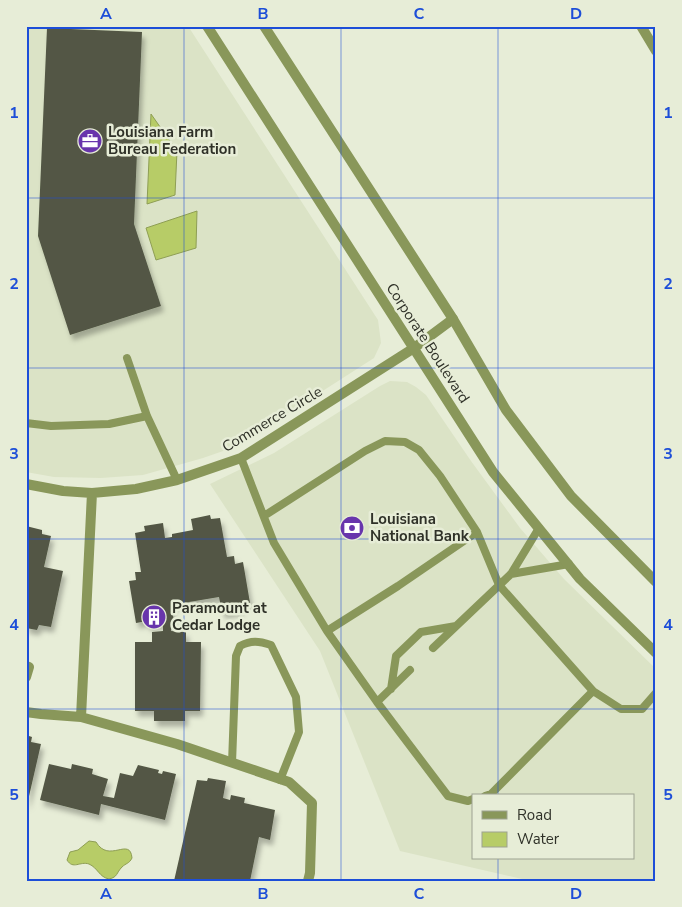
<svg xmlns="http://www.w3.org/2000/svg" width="682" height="907" font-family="'Nunito Sans',sans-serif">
	<defs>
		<filter id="shadow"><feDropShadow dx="3" dy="5.5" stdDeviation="2.5" flood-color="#0004"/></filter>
	</defs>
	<rect width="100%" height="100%" fill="#e7edd7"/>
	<path fill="#dbe3c6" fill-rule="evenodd" d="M 26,26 L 188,26 L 378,320 L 381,343 L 374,358 L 254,435 L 226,450 L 203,458 L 143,475 L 101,478 L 54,477 L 26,472 Z
		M 390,381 L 407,382 L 416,387 L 426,395 L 471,461 L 520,528 L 564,579 L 656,669 L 656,881 L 531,881 L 400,851 L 320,651 L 210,484 L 274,453 L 380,386 ZM 473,796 L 633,796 L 633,858 L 473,858 Z"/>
	<path fill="#b7cc67" stroke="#8e9e54" d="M 151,114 L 177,151 L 175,195 L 147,204 Z
		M 197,211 L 196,248 L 156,260 L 146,228 Z
		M 89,841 L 96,842 C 109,864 130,836 132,858 C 129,864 126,863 122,867 C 116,873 118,877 109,879 C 99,877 98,868 89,864 C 80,861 73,870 67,860 L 70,852 L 78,850 Z"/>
	<path fill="#525744" filter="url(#shadow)" d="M 47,28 L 142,32 L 134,224 L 161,306 L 70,335 L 38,236 Z
		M 210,515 L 211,519 L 220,518 L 227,557 L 234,556 L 235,564 L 243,562 L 250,603 L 240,605 L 241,610 L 222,613 L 219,597 L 171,605 L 174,621 L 171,622 L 171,631 L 186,632 L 186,642 L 201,642 L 200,711 L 185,711 L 185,721 L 154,721 L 154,711 L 135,711 L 135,642 L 152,642 L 152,632 L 163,631 L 163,623 L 148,626 L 147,621 L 136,623 L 129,581 L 136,580 L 135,572 L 141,572 L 135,533 L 145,531 L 144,526 L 163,523 L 165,538 L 172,537 L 172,534 L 193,530 L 191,519 Z
		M 26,526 L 42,530 L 42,534 L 51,536 L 44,567 L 63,571 L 51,627 L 39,625 L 37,630 L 26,628 Z
		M 26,735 L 32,737 L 31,742 L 41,744 L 27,805 Z
		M 49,764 L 71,769 L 72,764 L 93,769 L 92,774 L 108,779 L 103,796 L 114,798 L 120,773 L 133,776 L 138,765 L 159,770 L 158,773 L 162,774 L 163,771 L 176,774 L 165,820 L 101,804 L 99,815 L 40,800 Z
		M 208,778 L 226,781 L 223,798 L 230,800 L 231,795 L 245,798 L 244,803 L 275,810 L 270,840 L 259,837 L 250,881 L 174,881 L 197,780 L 207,781 Z"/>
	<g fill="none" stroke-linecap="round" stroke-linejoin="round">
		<path stroke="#89975a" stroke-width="8" d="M 127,358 L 147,416 L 177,480
			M 26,423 L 51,426 L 109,424 L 147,416
			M 241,458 L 274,543 L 327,631 L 398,586 L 477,532 L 440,476 L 419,450 L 405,442 L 385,441 L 365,451 L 264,516
			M 477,532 L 499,585 L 593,691 L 491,794 L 485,796
			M 511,574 L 569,564
			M 327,631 L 377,702 L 448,796 L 468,801 L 473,799
			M 433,648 L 511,574 L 539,528
			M 391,689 L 396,656 L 421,632 L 456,626
			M 593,691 L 621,709 L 642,709 L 656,693
			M 377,702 L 410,670
			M 232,763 L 236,656 L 240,646 C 251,640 259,641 271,645 L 296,697 L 299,732 L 280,780"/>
		<path stroke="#89975a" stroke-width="10" d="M 641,26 L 656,51
			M 26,484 L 63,491 L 92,493 L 136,489 L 177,480 L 241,458 L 414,348 L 453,319
			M 92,493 L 81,717 L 177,744 L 289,782 L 312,803 L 310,873 L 308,881
			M 26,666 L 29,667 L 26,677
			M 26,712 L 41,714 L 81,717"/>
		<path stroke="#89975a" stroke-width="10" d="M 207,26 L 493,472 L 580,579 L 656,653
			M 264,26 L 453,319 L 506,410 L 571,496 L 656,582"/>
	</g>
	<path fill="none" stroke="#1d4ed8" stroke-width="1" stroke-opacity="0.55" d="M 184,26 L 184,881M 341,26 L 341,881M 498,26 L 498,796M 26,198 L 656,198M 26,368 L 656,368M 26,539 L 656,539M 26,709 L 656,709M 498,858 L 498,881"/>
	<defs>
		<symbol id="office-disc" viewBox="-11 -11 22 22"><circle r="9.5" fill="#6835ac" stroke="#e7edd7"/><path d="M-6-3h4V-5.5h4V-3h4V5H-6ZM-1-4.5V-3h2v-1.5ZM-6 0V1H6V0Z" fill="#fff"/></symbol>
		<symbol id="bank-disc" viewBox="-11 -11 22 22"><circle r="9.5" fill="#6835ac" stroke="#e7edd7"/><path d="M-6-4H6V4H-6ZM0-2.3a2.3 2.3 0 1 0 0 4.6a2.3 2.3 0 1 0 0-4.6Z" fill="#fff"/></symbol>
		<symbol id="building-disc" viewBox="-11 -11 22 22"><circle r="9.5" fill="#6835ac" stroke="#e7edd7"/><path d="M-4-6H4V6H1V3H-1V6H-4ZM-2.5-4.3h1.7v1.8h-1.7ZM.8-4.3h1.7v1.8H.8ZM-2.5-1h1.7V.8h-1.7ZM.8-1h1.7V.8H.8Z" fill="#fff"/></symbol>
	</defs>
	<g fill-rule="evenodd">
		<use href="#office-disc" x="76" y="127" width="28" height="28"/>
		<use href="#bank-disc" x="338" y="514" width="28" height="28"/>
		<use href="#building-disc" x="140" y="603" width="28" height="28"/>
	</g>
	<g text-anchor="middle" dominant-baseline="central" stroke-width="5" stroke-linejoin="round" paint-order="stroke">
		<g font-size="15" font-weight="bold" fill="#2f3128" stroke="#e7edd7" text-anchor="start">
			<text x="108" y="132">Louisiana Farm<tspan x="108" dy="17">Bureau Federation</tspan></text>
			<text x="370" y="519">Louisiana<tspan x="370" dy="17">National Bank</tspan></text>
			<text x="172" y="608">Paramount at<tspan x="172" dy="17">Cedar Lodge</tspan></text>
		</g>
		<g font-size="15" fill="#2f3128" stroke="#e7edd7">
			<text transform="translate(428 343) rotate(57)">Corporate Boulevard</text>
			<text transform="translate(272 419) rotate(-31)">Commerce Circle</text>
		</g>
	</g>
	<rect width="682" height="907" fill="none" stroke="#e7edd7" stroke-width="55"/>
	<rect x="472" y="794" width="162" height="65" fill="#e7edd7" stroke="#9da291"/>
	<rect x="482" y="811" width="25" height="8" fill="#89975a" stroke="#9da291"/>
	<text x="517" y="820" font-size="15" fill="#2f3128">Road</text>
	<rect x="482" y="832" width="25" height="15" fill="#b7cc67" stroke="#9da291"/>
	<text x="517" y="844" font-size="15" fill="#2f3128">Water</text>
	<rect x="28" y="28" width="626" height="852" fill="none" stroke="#1d4ed8" stroke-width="2"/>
	<g font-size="16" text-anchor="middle" font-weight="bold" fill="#1d4ed8">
		<text x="106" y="19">A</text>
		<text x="263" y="19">B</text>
		<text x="419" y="19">C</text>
		<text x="576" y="19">D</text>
		<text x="14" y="118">1</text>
		<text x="668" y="118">1</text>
		<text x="14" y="289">2</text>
		<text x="668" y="289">2</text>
		<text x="14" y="459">3</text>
		<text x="668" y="459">3</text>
		<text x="14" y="630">4</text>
		<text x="668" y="630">4</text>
		<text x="14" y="800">5</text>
		<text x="668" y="800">5</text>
		<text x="106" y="899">A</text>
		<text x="263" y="899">B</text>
		<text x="419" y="899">C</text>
		<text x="576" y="899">D</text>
	</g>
</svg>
